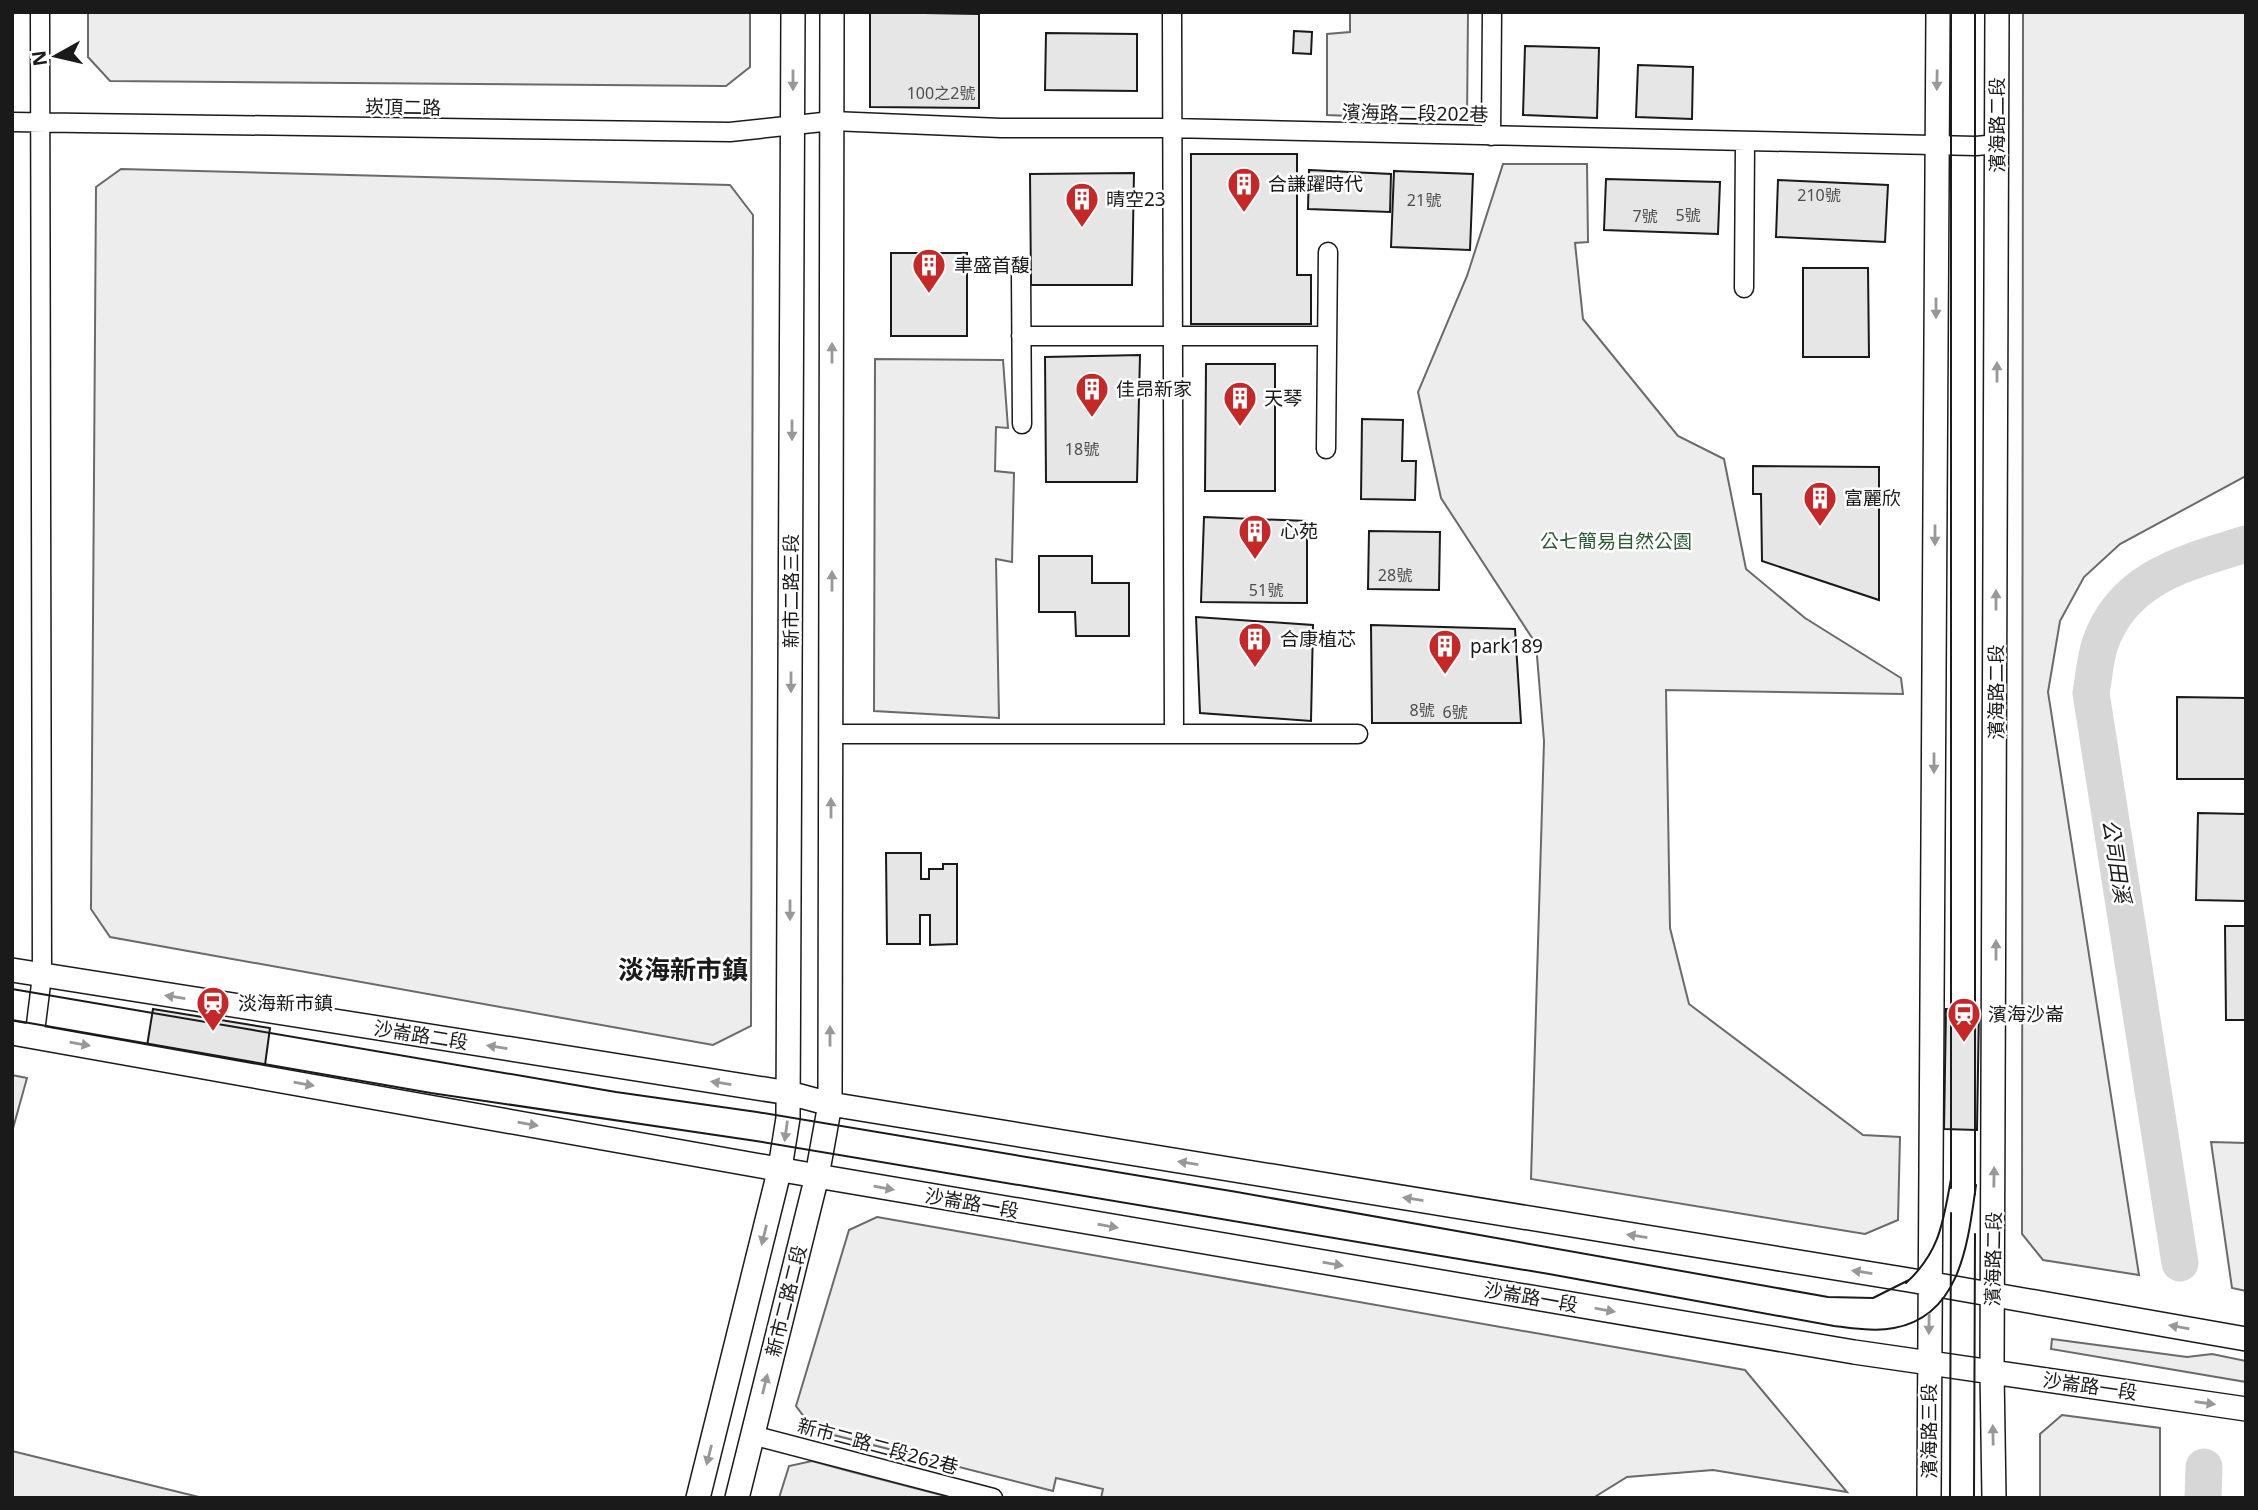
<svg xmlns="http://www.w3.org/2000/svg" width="2258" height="1510" font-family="'Noto Sans','Noto Sans TC',sans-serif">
	<rect width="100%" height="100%" fill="#fff"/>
	<path fill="#ededed" stroke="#6a6a6a" stroke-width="2" d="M 88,12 L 750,12 L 750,67 L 726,86 L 110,81 L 88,57 Z
		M 1350,12 L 1468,12 L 1467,121 L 1327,115 L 1327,34 L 1350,32 Z
		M 2023,12 L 2246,12 L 2246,476 L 2120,544 L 2084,577 L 2060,621 L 2048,692 L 2139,1275 L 2043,1260 L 2022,1234 Z
		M 1503,164 L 1587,164 L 1588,242 L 1575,243 L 1583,319 L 1678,436 L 1724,459 L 1746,569 L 1805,618 L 1901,678 L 1903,694 L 1666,690 L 1670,928 L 1689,1004 L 1863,1135 L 1900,1137 L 1898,1220 L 1865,1234 L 1531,1179 L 1544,741 L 1536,644 L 1441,498 L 1418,392 L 1467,276 Z
		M 121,169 L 730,185 L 753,215 L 751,1026 L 713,1045 L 110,937 L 91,909 L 96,187 Z
		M 875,359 L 1003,360 L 1008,428 L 996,427 L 995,471 L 1014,473 L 1012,562 L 996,559 L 999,718 L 874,711 Z
		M 12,1075 L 27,1078 L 12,1132 Z
		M 2211,1142 L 2246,1143 L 2246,1291 L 2232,1288 Z
		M 877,1217 L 1745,1370 L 1847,1492 L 1713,1470 L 1627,1477 L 1593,1498 L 1101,1498 L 1103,1489 L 1056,1478 L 1053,1491 L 814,1430 L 796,1406 L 849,1230 Z
		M 2052,1339 L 2187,1357 L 2212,1354 L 2246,1361 L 2246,1382 L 2051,1349 Z
		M 2062,1415 L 2160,1428 L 2160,1498 L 2040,1498 L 2040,1434 Z
		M 12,1451 L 203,1498 L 12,1498 Z
		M 812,1461 L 845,1470 L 953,1498 L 779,1498 L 789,1466 Z"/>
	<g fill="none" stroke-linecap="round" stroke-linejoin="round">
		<path stroke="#d7d7d7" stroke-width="37" d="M 2180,1263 L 2091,693 C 2094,677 2095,659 2100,644 C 2123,577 2185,563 2246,544
			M 2203,1498 L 2204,1467"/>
	</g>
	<path fill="#e6e6e6" stroke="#1a1a1a" stroke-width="2" d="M 870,12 L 979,14 L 979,108 L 870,107 Z
		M 1294,31 L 1312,32 L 1311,54 L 1293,53 Z
		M 1046,33 L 1137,34 L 1137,91 L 1045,90 Z
		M 1525,46 L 1599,48 L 1597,118 L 1523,115 Z
		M 1638,65 L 1693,67 L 1692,119 L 1636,117 Z
		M 1191,154 L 1297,154 L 1297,275 L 1311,275 L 1311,324 L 1191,324 Z
		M 1309,170 L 1391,174 L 1390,212 L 1308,209 Z
		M 1394,171 L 1473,174 L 1470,250 L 1391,247 Z
		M 1134,173 L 1132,285 L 1031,285 L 1030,174 Z
		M 1606,179 L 1720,182 L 1718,234 L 1604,230 Z
		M 1778,180 L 1888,185 L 1885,242 L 1776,237 Z
		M 891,253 L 967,253 L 967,336 L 891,336 Z
		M 1803,268 L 1868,268 L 1869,357 L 1803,357 Z
		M 1140,355 L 1137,482 L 1046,482 L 1045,357 Z
		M 1206,364 L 1275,364 L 1275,491 L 1205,491 Z
		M 1362,419 L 1403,420 L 1402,461 L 1416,461 L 1415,500 L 1361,499 Z
		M 1753,466 L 1879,467 L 1879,600 L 1762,561 L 1761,494 L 1753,494 Z
		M 1204,517 L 1307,521 L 1307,603 L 1201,602 Z
		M 1369,531 L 1440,532 L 1439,590 L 1368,589 Z
		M 1039,556 L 1092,556 L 1092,583 L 1129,583 L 1129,636 L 1076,636 L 1075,612 L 1039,612 Z
		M 1196,617 L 1313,625 L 1311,721 L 1200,713 Z
		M 1371,625 L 1515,629 L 1521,723 L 1372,723 Z
		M 2177,697 L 2246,698 L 2246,779 L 2177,779 Z
		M 2198,813 L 2246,814 L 2246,901 L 2196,900 Z
		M 886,853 L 921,853 L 921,879 L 929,879 L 929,869 L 943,869 L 943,864 L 957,864 L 957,944 L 930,945 L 930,915 L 920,915 L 920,944 L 887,944 Z
		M 2225,926 L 2246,926 L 2246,1020 L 2226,1020 Z
		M 153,1009 L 270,1028 L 265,1065 L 147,1046 Z
		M 1946,1009 L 1979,1009 L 1977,1130 L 1944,1129 Z"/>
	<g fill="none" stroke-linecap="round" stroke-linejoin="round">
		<defs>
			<path id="minor" d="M 1172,12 L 1174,732
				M 12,122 L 730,132 L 832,121 L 1001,128 L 1170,128 L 1976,146 L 1998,144
				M 1491,136 L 1492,12
				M 1021,273 L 1022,424
				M 1744,288 L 1745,143
				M 1021,336 L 1327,336
				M 1326,449 L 1328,252
				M 832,734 L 1358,734
				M 31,1036 L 36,1024 L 42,976 L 40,12
				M 752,1435 L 993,1498"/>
			<path id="tertiary" d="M 12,970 L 789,1093 L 830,1104 L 1909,1280 L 2246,1339
				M 12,1033 L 817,1176 L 1854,1352 L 2246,1409
				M 698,1498 L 780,1168 L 788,1118 L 793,12
				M 737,1498 L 817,1176 L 830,1104 L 832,12
				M 1929,1498 L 1938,12
				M 1994,1498 L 1992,1372 L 1997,12"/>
		</defs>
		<use href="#minor" stroke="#1a1a1a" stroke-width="21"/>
		<use href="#tertiary" stroke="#1a1a1a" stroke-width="26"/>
		<use href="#minor" stroke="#fff" stroke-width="18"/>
		<use href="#tertiary" stroke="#fff" stroke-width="23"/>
		<path stroke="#1a1a1a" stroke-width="2" d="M 1951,12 L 1951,1188
			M 1975,12 L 1975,1195
			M 12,989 L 616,1092 L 757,1112 L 1237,1192 L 1828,1297 L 1873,1298 L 1909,1280 L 1906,1283 C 1940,1252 1943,1222 1951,1179
			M 12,1020 L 431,1093 L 756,1141 L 1549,1274 L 1834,1326 C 1853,1328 1875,1332 1894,1328 C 1961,1316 1968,1242 1976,1185
			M 1950,1498 L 1951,1213
			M 1974,1498 L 1975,1234"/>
	</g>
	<defs><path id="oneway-solid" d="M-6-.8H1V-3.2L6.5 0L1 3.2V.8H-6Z" transform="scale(1.75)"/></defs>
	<g fill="#989898">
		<use href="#oneway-solid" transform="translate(793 80) rotate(90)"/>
		<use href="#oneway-solid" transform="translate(1937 80) rotate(91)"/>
		<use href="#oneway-solid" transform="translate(1936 308) rotate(90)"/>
		<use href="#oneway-solid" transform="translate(832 353) rotate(-90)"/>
		<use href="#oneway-solid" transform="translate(1997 372) rotate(-90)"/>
		<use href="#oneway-solid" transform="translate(792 430) rotate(90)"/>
		<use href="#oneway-solid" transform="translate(1935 535) rotate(90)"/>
		<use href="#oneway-solid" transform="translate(832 581) rotate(-90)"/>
		<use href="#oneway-solid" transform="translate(1996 600) rotate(-90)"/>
		<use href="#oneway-solid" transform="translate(791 682) rotate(90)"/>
		<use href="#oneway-solid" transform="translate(1934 763) rotate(90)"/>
		<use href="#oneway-solid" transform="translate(831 808) rotate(-90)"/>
		<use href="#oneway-solid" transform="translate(790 910) rotate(90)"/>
		<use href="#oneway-solid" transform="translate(1996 950) rotate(-90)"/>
		<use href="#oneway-solid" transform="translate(175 997) rotate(-171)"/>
		<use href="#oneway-solid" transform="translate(830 1036) rotate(-90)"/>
		<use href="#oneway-solid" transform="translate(80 1044) rotate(10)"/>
		<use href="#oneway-solid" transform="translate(497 1047) rotate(-171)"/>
		<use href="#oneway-solid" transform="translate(721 1083) rotate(-171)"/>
		<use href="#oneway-solid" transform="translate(304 1084) rotate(10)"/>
		<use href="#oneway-solid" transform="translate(528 1124) rotate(10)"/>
		<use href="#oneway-solid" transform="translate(786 1131) rotate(98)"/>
		<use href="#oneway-solid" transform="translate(1188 1163) rotate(-171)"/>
		<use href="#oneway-solid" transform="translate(1994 1177) rotate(-89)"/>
		<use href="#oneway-solid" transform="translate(884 1188) rotate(10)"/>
		<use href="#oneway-solid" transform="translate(1413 1199) rotate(-171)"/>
		<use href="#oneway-solid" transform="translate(1108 1226) rotate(10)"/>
		<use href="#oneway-solid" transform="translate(764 1235) rotate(104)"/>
		<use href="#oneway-solid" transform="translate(1637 1236) rotate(-171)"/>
		<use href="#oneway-solid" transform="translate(1333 1264) rotate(10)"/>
		<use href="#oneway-solid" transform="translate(1862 1272) rotate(-171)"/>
		<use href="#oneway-solid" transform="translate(1605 1310) rotate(10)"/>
		<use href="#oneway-solid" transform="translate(1929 1324) rotate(91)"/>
		<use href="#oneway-solid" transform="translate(2179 1327) rotate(-170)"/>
		<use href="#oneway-solid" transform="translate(765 1384) rotate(-76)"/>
		<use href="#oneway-solid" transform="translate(2205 1403) rotate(8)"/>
		<use href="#oneway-solid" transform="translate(1993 1435) rotate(-91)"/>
		<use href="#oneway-solid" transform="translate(709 1455) rotate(104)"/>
	</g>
	<defs>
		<symbol id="building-pin" viewBox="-11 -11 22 30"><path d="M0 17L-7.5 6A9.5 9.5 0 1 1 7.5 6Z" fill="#c62828" stroke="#fff"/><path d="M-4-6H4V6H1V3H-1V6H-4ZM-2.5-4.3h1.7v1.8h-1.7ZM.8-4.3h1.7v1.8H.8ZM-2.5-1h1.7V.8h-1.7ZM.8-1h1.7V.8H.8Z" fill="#fff"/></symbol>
		<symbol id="station-pin" viewBox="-11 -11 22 30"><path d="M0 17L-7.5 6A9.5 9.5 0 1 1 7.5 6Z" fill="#c62828" stroke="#fff"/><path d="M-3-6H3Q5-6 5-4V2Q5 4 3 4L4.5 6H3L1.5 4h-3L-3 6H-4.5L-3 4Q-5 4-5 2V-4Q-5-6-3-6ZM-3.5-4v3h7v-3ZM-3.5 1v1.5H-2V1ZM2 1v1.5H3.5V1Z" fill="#fff"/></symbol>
	</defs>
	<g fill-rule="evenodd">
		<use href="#building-pin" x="1225" y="165" width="38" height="52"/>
		<use href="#building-pin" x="1063" y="180" width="38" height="52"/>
		<use href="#building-pin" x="910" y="246" width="38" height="52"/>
		<use href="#building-pin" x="1073" y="370" width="38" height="52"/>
		<use href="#building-pin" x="1221" y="379" width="38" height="52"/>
		<use href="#building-pin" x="1801" y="479" width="38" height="52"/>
		<use href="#building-pin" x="1236" y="512" width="38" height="52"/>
		<use href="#building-pin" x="1236" y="620" width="38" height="52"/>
		<use href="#building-pin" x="1426" y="627" width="38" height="52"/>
		<use href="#station-pin" x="194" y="984" width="38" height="52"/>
		<use href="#station-pin" x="1945" y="995" width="38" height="52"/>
	</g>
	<g text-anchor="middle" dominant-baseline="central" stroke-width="5" stroke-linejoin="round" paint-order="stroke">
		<g font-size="16" fill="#4d4d4d">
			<text x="941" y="93">100之2號</text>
			<text x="1819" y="195">210號</text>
			<text x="1424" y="200">21號</text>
			<text x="1688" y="215">5號</text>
			<text x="1645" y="216">7號</text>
			<text x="1082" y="449">18號</text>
			<text x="1395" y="575">28號</text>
			<text x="1266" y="590">51號</text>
			<text x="1422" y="710">8號</text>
			<text x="1455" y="712">6號</text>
		</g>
		<g font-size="19" fill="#1a1a1a" stroke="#fff">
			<text transform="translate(403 107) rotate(1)">崁頂二路</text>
			<text transform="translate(1415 113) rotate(1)">濱海路二段202巷</text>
			<text transform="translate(1997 125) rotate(-90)">濱海路二段</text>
			<text transform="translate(791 591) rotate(-90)">新市二路三段</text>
			<text transform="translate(1996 692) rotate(-90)">濱海路二段</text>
			<text transform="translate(421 1035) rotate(9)">沙崙路二段</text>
			<text transform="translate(972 1203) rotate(10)">沙崙路一段</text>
			<text transform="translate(1993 1259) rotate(-89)">濱海路二段</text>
			<text transform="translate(1531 1297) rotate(10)">沙崙路一段</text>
			<text transform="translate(786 1301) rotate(-76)">新市二路二段</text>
			<text transform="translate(2090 1386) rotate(8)">沙崙路一段</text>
			<text transform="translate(1929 1431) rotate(-90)">濱海路三段</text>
			<text transform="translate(878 1446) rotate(15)">新市二路二段262巷</text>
		</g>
		<g font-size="19" fill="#1a1a1a" stroke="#fff" text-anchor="start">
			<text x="1268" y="184">合謙躍時代</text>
			<text x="1106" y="199">晴空23</text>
			<text x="954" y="265">聿盛首馥</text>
			<text x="1116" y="389">佳昂新家</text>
			<text x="1264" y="398">天琴</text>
			<text x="1844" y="498">富麗欣</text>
			<text x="1280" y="531">心苑</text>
			<text x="1280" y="639">合康植芯</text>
			<text x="1470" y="646">park189</text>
			<text x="238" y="1003">淡海新市鎮</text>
			<text x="1988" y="1014">濱海沙崙</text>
		</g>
		<g font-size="19" fill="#2b5a34" stroke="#fff">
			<text x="1616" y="541">公七簡易自然公園</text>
		</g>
		<g font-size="21" font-style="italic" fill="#1a1a1a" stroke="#fff">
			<text transform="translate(2117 861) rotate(81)">公司田溪</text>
		</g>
		<g font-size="26" font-weight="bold" fill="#1a1a1a" stroke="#fff">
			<text x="683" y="969">淡海新市鎮</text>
		</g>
	</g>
	<rect width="2258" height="1510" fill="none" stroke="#1a1a1a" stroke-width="28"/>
	<g transform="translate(56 56) rotate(262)" stroke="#ffffff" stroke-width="5" paint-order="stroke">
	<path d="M0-5L12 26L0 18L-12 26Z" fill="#1a1a1a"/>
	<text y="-10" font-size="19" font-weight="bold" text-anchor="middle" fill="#1a1a1a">N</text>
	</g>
</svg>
